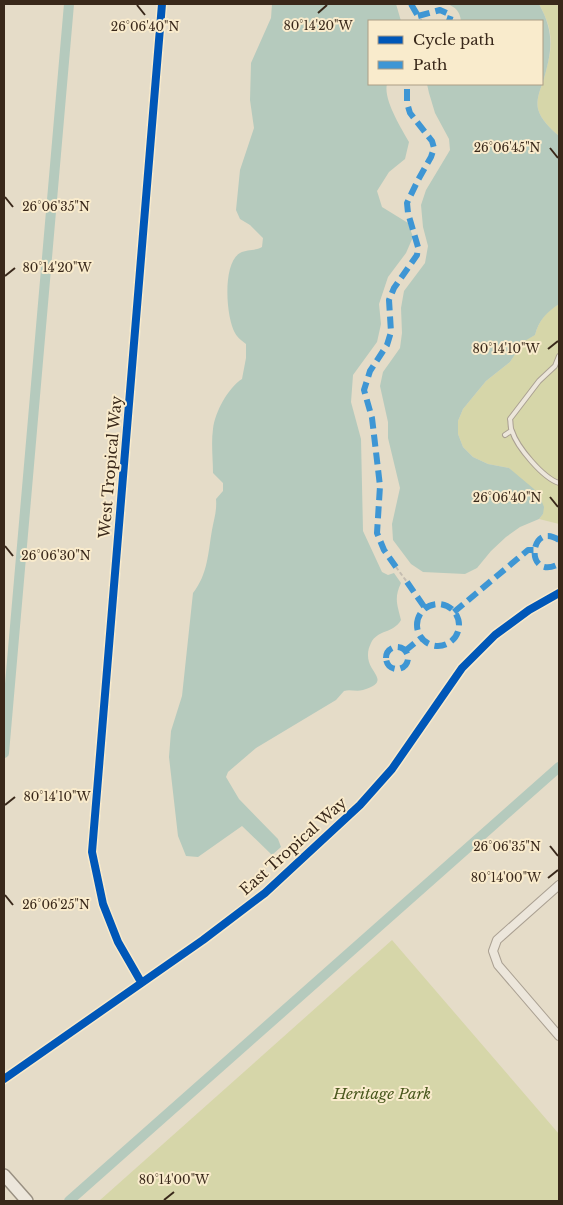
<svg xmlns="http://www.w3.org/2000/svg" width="563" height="1205" font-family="'Libre Baskerville',serif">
	<rect width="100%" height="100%" fill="#e5dcc8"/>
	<path fill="#d6d6a9" d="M 539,4 L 559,4 L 559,136 C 551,129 541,120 538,109 C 536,100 540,90 543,82 C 552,49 556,35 539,4 Z
		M 559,304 L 559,524 L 539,519 L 543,514 L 521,480 L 509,468 L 488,464 L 473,457 L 463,447 L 458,434 L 458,421 L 463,409 L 486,381 L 510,362 L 523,341 L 535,335 C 539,320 546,312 559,304 Z
		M 392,940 L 559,1134 L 559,1201 L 99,1201 Z"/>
	<path fill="#b5cabd" d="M 272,4 L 396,4 L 401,21 L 369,21 L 369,84 L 387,84 C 383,99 401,128 409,142 L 405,159 L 389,172 L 377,191 L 382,207 L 408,223 L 413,237 L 406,253 L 388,277 L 379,304 L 381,324 L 377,342 L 353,375 L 351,402 L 361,439 L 363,531 L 382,572 L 388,575 L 394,573 L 401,583 C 394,598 397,604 401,620 C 393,634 378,629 371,643 C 368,649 367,655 369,662 C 373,675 389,682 363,690 C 356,692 350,689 344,691 L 336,700 L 256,748 L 228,772 L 226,777 L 239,799 L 278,839 L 281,847 L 272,855 L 242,826 L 198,857 L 186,856 L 178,836 L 169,757 L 171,731 L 182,696 L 193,593 C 208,574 208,553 212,530 C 214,519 217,511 216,499 L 223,491 L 223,483 L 213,473 C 213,459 211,443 213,429 C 215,412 228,388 242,379 L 246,358 L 246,344 C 242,341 237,337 235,333 C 226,318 222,263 240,253 C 247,249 255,251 262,247 L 263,238 L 250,225 L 240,219 L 236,210 L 240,170 L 254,128 L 250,100 L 251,63 L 271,18 Z
		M 447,4 L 539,4 C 555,33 552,51 543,82 C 540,90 536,100 538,109 C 541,120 551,129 559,136 L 559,304 C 546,313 539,320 535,335 L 523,342 L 510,362 L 486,381 L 463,409 L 458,421 L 458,434 L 463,447 L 473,457 L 488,464 L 509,468 L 534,489 L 540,497 L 544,507 L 543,514 L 539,519 L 520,527 L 506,537 L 491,551 L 477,568 L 465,574 L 423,572 L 411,564 L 393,540 L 392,524 L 400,488 L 388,438 L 388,422 L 380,386 L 383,372 L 400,348 L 402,333 L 401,308 L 404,291 L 425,263 L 428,246 L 423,227 L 421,205 L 426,190 L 450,150 L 449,139 L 435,113 L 429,93 L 427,84 L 542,84 L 542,21 L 461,21 C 460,12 456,7 447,4 Z"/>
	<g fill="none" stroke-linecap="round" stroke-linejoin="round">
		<path stroke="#b5cabd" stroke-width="10" d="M 4,753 L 69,4
			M 69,1201 L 559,767"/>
		<defs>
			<path id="service" d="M 559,356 L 555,366 L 539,381 L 510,419 C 511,423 510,428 512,431 C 517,447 543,478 559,483
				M 505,435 L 511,431"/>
			<path id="minor" d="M 559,885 L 497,940 L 493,951 L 498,965 L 559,1036
				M 141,982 L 118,942 L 103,904 L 92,852 L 162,4
				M 4,1079 L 203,940 L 265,893 L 360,805 L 392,769 L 462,668 L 495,635 L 529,610 L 559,593"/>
			<path id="secondary" d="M 4,1175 L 27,1201"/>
		</defs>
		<use href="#service" stroke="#aaa092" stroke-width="6"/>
		<use href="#minor" stroke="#aaa092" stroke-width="10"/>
		<use href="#secondary" stroke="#999082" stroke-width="14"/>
		<path stroke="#c5bdb1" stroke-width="2" stroke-dasharray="4 2.5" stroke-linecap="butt" d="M 396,567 L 407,582"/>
		<use href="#service" stroke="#ece6db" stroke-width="4"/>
		<use href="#minor" stroke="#ece6db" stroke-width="8"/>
		<use href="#secondary" stroke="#ece6db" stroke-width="11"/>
		<path stroke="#3e96d4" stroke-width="6" stroke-dasharray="12 6" stroke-linecap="butt" d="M 411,4 L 418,16 L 419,21
			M 418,16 L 440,10 L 451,15 L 449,21
			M 559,540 C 529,520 524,582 559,564
			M 396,567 L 384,550 L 377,533 L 380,486 L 372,418 L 364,390 L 370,371 L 387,345 L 391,332 L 389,300 L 394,288 L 417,255 L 418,247 L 408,213 L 407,203 L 418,180 L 431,157 L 434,148 L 432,141 L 410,113 L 407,103 L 407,84
			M 407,582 L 425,608
			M417 625a21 21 0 1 1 42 0a21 21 0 1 1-42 0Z
			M 454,612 L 528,550 L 534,550
			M386 658a11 11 0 1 1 22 0a11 11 0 1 1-22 0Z
			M 405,651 L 421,638"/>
		<defs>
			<path id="cycleway" d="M 141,982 L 118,942 L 103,904 L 92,852 L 162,4
				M 4,1079 L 203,940 L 265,893 L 360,805 L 392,769 L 462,668 L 495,635 L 529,610 L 559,593"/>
		</defs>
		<use href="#cycleway" stroke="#f9ebcc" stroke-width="11"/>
		<use href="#cycleway" stroke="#0057b8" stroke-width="8"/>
	</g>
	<path fill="none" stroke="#39281a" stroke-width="2" d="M 137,5 L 145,15M 318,13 L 327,5M 550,148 L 558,158M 5,197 L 13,207M 5,276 L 15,268M 548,349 L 558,341M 550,497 L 558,507M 5,546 L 13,556M 5,805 L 15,797M 550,846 L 558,856M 548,878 L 558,870M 5,895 L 13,905M 164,1200 L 174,1192"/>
	<g text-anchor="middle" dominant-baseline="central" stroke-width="4" stroke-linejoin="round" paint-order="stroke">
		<g font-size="15" fill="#39281a" stroke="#f9ebcc">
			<text transform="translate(110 467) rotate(-85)">West Tropical Way</text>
			<text transform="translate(293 846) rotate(-42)">East Tropical Way</text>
		</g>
		<g font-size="15" font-style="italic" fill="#4a581e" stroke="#f9ebcc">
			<text x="382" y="1093">Heritage Park</text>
		</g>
	</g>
	<g font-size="12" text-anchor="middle" fill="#39281a" stroke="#f9ebcc" stroke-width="4" stroke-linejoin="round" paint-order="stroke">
		<text x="318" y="30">80°14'20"W</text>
		<text x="145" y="31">26°06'40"N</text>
		<text x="507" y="152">26°06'45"N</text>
		<text x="56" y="211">26°06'35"N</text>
		<text x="57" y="272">80°14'20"W</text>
		<text x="506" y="353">80°14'10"W</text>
		<text x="507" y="502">26°06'40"N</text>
		<text x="56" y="560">26°06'30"N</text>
		<text x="57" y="801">80°14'10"W</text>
		<text x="507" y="851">26°06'35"N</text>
		<text x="506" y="882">80°14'00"W</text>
		<text x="56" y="909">26°06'25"N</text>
		<text x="174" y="1184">80°14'00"W</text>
	</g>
	<rect width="563" height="1205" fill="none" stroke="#39281a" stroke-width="10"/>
	<rect x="368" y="20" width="175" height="65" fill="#f9ebcc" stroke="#ac9d85"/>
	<rect x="378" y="36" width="25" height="8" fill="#0057b8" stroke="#ac9d85"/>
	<text x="413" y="45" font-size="15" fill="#39281a">Cycle path</text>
	<rect x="378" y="61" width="25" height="8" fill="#3e96d4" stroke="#ac9d85"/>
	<text x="413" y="70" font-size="15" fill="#39281a">Path</text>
</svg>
